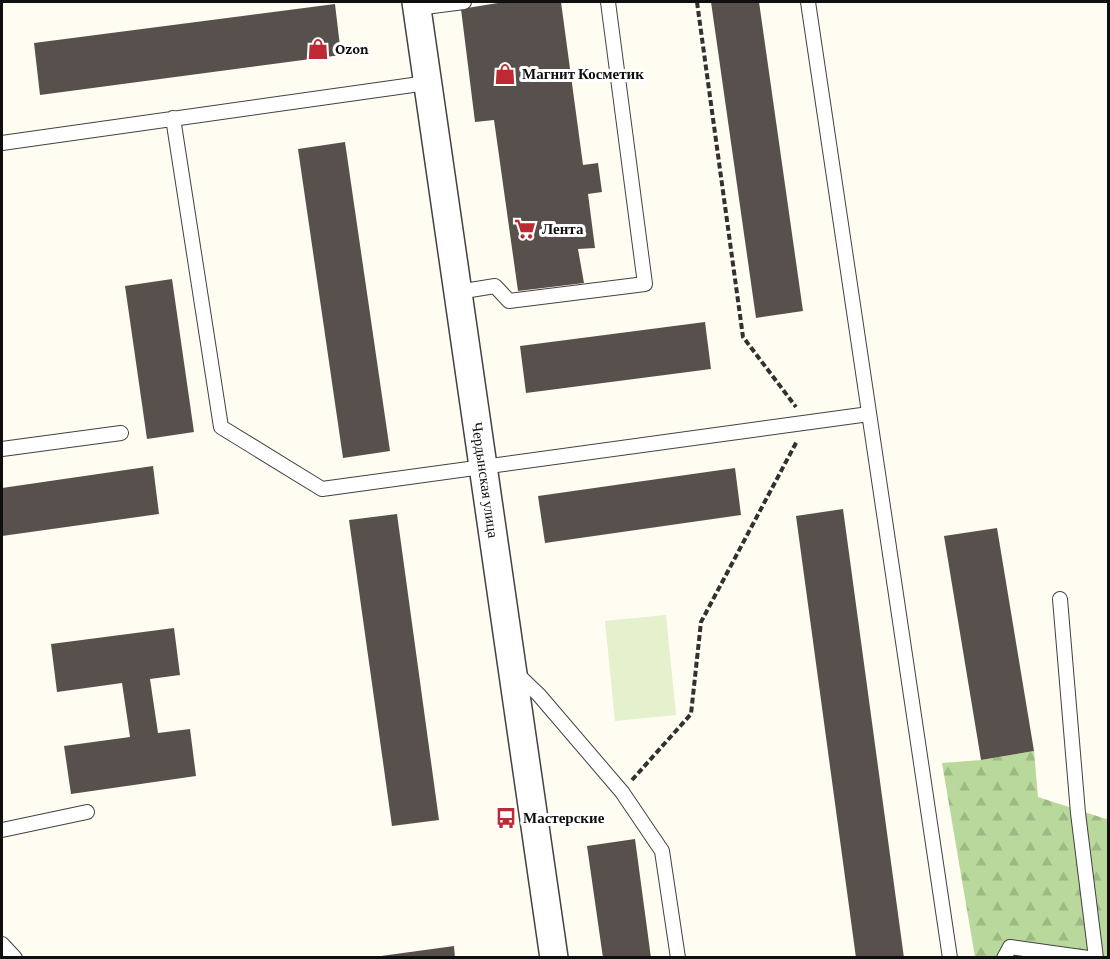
<svg xmlns="http://www.w3.org/2000/svg" width="1110" height="959" font-family="'Crimson Pro',serif">
	<defs>
		<pattern id="forest-firs" width="22" height="20" patternUnits="userSpaceOnUse" patternTransform="scale(1.5)"><rect width="22" height="20" fill="#b8d99b"/><path d="M5 1l3.5 6h-7zM16 11l3.5 6h-7z" fill="#9db984"/></pattern>
	</defs>
	<rect width="100%" height="100%" fill="#fffcf2"/>
	<path fill="url(#forest-firs)" d="M 1034,751 L 1038,797 L 1106,819 L 1108,816 L 1108,957 L 975,957 L 942,763 L 981,760 Z"/>
	<path fill="#e5f0cd" d="M 666,615 L 676,715 L 615,721 L 605,621 Z"/>
	<path fill="#58504c" d="M 504,2 L 561,2 L 583,165 L 598,163 L 602,192 L 588,194 L 595,248 L 578,249 L 584,283 L 518,291 L 494,120 L 475,122 L 461,9 Z
		M 711,2 L 759,2 L 803,311 L 756,318 Z
		M 335,4 L 341,55 L 40,95 L 34,43 Z
		M 345,142 L 390,451 L 343,458 L 298,149 Z
		M 172,279 L 194,432 L 147,439 L 125,286 Z
		M 705,322 L 711,369 L 526,393 L 520,346 Z
		M 153,466 L 159,514 L 2,536 L 2,488 Z
		M 735,468 L 741,515 L 545,543 L 538,496 Z
		M 843,509 L 904,958 L 856,958 L 796,516 Z
		M 397,514 L 439,820 L 392,826 L 349,520 Z
		M 997,528 L 1034,751 L 981,760 L 944,536 Z
		M 174,628 L 180,675 L 150,679 L 158,733 L 190,729 L 196,776 L 71,794 L 64,746 L 130,737 L 122,683 L 57,692 L 51,644 Z
		M 635,839 L 651,958 L 603,958 L 587,846 Z
		M 454,946 L 455,958 L 381,958 L 381,956 Z"/>
	<g fill="none" stroke-linecap="round" stroke-linejoin="round">
		<defs>
			<path id="service" d="M 808,2 L 950,958
				M 417,8 L 464,2
				M 173,118 L 221,427 L 322,489 L 869,414
				M 2,143 L 427,83
				M 458,292 L 495,286 L 509,301 L 645,284 L 608,2
				M 2,449 L 121,433
				M 1060,599 L 1078,813 L 1096,958
				M 515,672 L 539,695 L 622,792 L 662,851 L 678,958
				M 2,830 L 87,812
				M 2,944 L 15,958
				M 1004,958 L 1010,947 L 1088,958"/>
			<g id="minor">
				<path id="s1" d="M 416,2 L 554,958"/>
			</g>
		</defs>
		<use href="#service" stroke="#424242" stroke-width="16"/>
		<use href="#minor" stroke="#424242" stroke-width="30"/>
		<path stroke="#313131" stroke-width="4" stroke-dasharray="6 3" stroke-linecap="butt" d="M 697,2 L 743,337 L 796,407
			M 632,780 L 691,714 L 701,622 L 797,441"/>
		<use href="#service" stroke="#fff" stroke-width="14"/>
		<use href="#minor" stroke="#fff" stroke-width="27"/>
	</g>
	<defs>
		<symbol id="shop-bare" viewBox="-9 -9 18 18"><path d="M-5-2.5h2.3a2.7 3.5 0 0 1 5.4 0H5L5.5 6h-11ZM-1.5-2.5h3a1.5 2.3 0 0 0-3 0Z" fill="#bd2a33" stroke="#fff" stroke-width="2.5" paint-order="stroke"/></symbol>
		<symbol id="supermarket-bare" viewBox="-9 -9 18 18"><path d="M-6-5.5h2.5l.6 2H6L4.5 2H-2.5L-4.4-4H-6ZM-1.5 3.2a1.3 1.3 0 1 0 .1 0ZM3 3.2a1.3 1.3 0 1 0 .1 0Z" fill="#bd2a33" stroke="#fff" stroke-width="2.5" paint-order="stroke"/></symbol>
		<symbol id="bus-bare" viewBox="-9 -9 18 18"><path d="M-5-6H5V4H4V6H2V4H-2V6H-4V4H-5ZM-3.5-4V0h7V-4ZM-3.5 1.2v1.5H-2V1.2ZM2 1.2v1.5H3.5V1.2Z" fill="#bd2a33" stroke="#fff" stroke-width="2.5" paint-order="stroke"/></symbol>
	</defs>
	<g fill-rule="evenodd">
		<use href="#shop-bare" x="303" y="34" width="30" height="30"/>
		<use href="#shop-bare" x="490" y="59" width="30" height="30"/>
		<use href="#supermarket-bare" x="510" y="214" width="30" height="30"/>
		<use href="#bus-bare" x="491" y="803" width="30" height="30"/>
	</g>
	<g text-anchor="middle" dominant-baseline="central" stroke-width="6" stroke-linejoin="round" paint-order="stroke">
		<g font-size="15" font-weight="bold" fill="#0f0f0f" stroke="#fff" text-anchor="start">
			<text x="335" y="49">Ozon</text>
			<text x="522" y="74">Магнит Косметик</text>
			<text x="542" y="229">Лента</text>
			<text x="523" y="818">Мастерские</text>
		</g>
		<g font-size="15" fill="#0f0f0f" stroke="#fff">
			<text stroke="none"><textPath href="#s1" startOffset="483">Чердынская улица</textPath></text>
		</g>
	</g>
	<rect width="1110" height="959" fill="none" stroke="#0f0f0f" stroke-width="6"/>
</svg>
